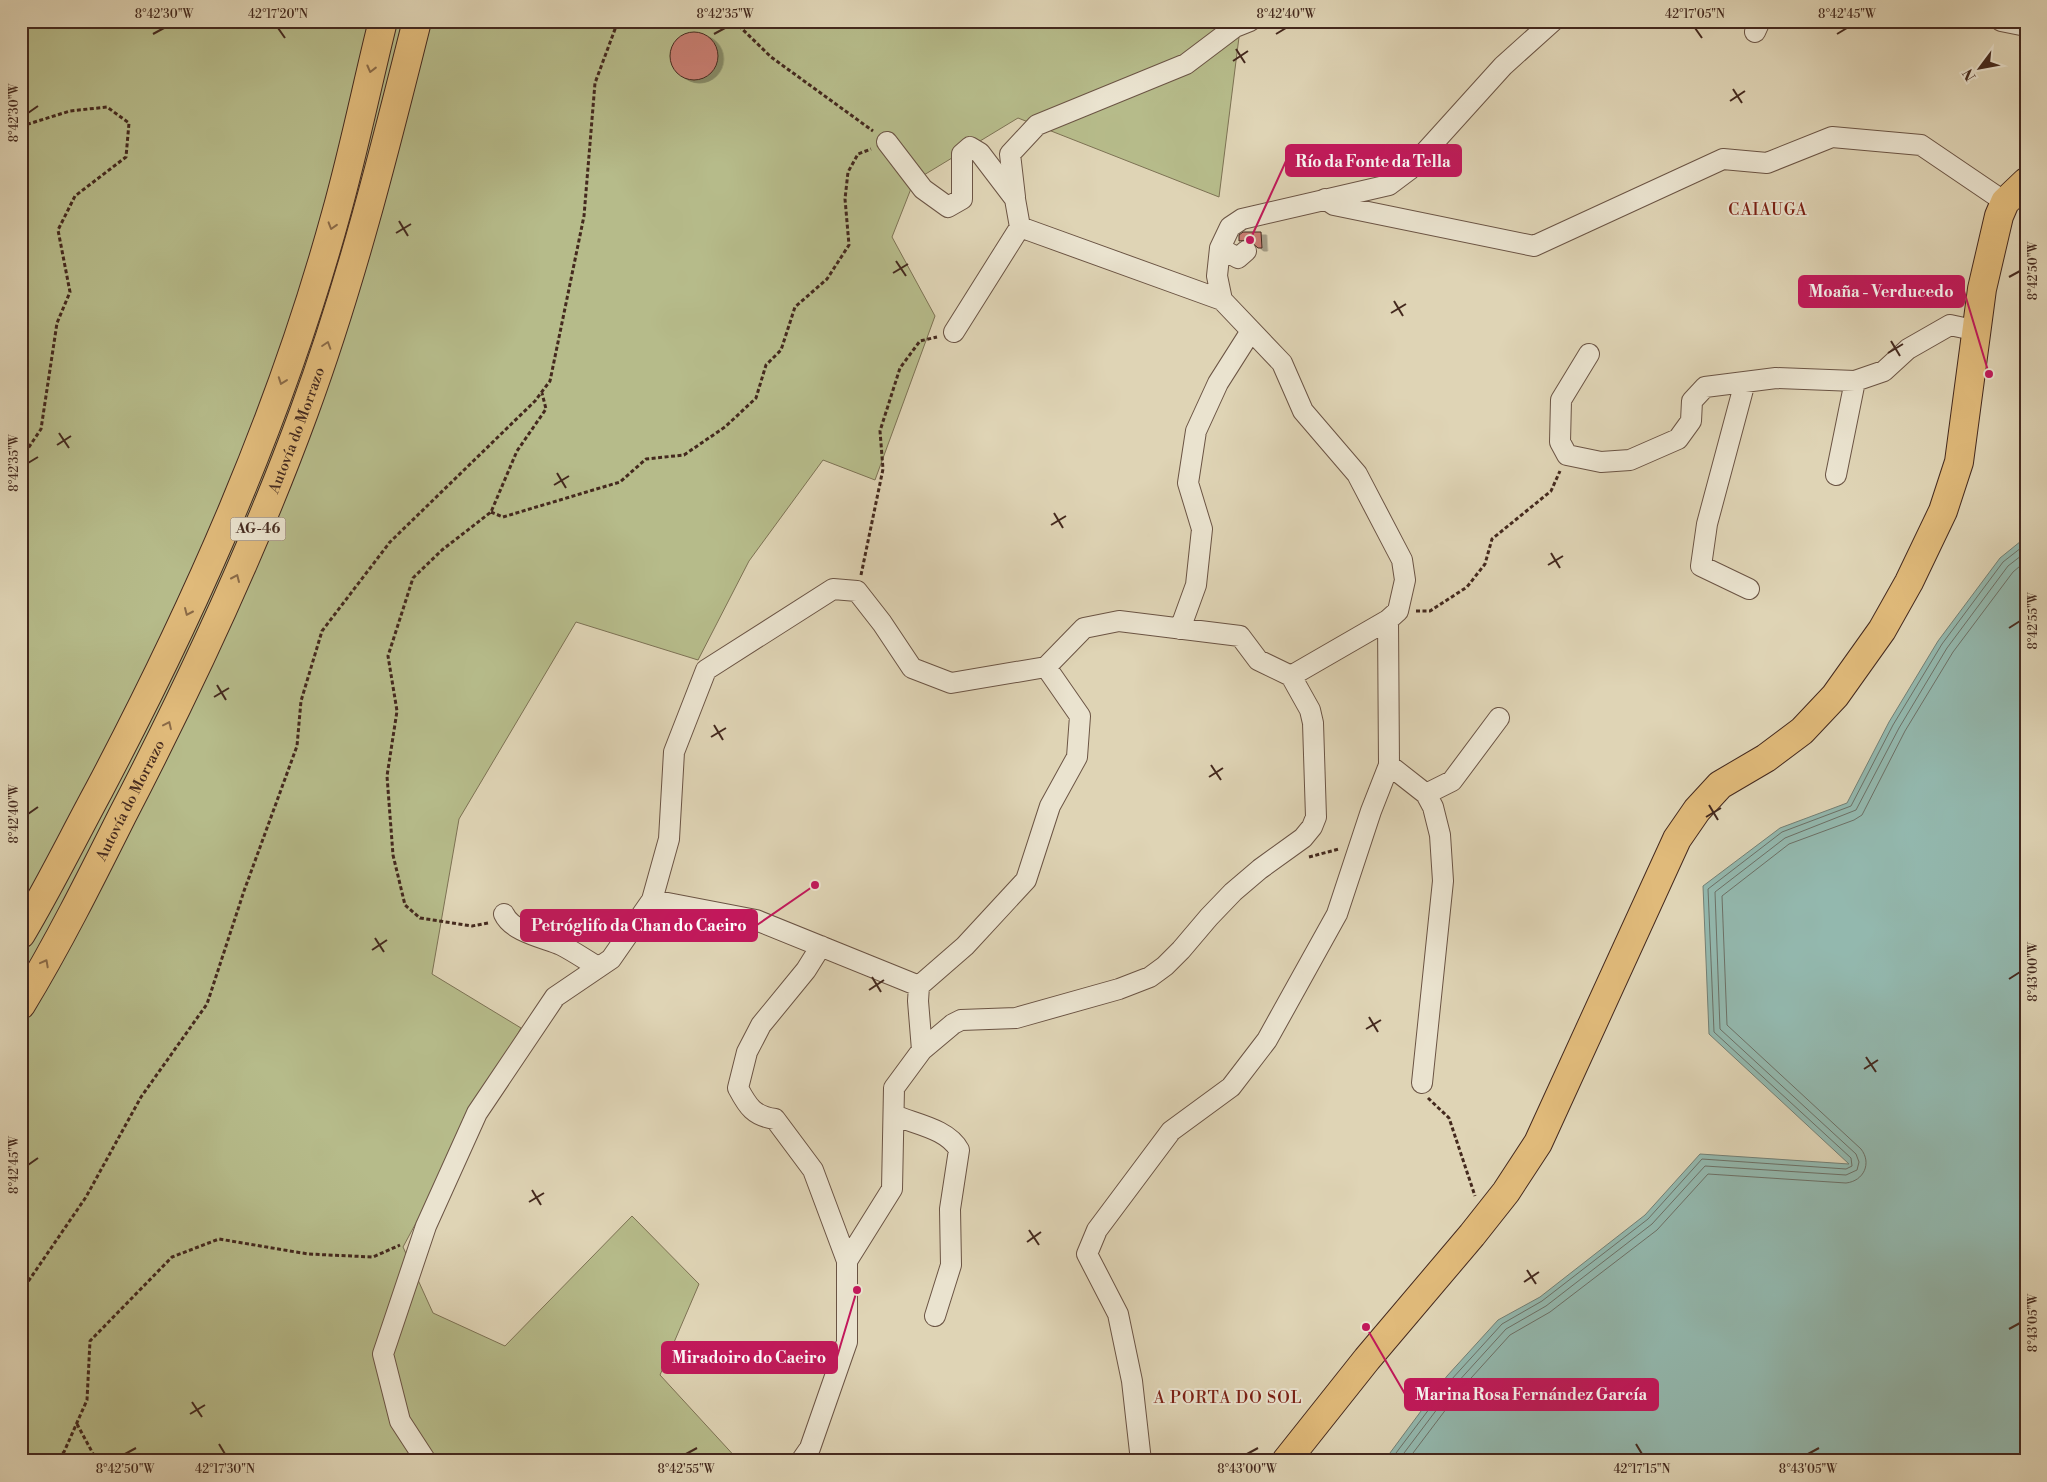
<svg xmlns="http://www.w3.org/2000/svg" width="2047" height="1482" font-family="'Libre Bodoni',serif">
	<defs>
		<filter id="shadow"><feDropShadow dx="5.5" dy="3" stdDeviation="0" flood-color="#0004"/></filter>
	</defs>
	<rect width="100%" height="100%" fill="#dfd4b5"/>
	<filter id="stains"><feTurbulence type="fractalNoise" baseFrequency=".004" numOctaves="4"/><feColorMatrix values="0 0 0 0 .2 0 0 0 0 .09 0 0 0 0 .02 0 0 0 .5 -.17"/></filter>
	<radialGradient id="worn" r=".72"><stop offset=".6" stop-color="#630" stop-opacity="0"/><stop offset="1" stop-color="#630" stop-opacity=".3"/></radialGradient>
	<path fill="#b6bb8a" stroke="#7d7254" d="M 21,21 L 1241,21 L 1219,197 L 1018,118 L 914,181 L 892,237 L 935,316 L 875,480 L 823,460 L 749,561 L 698,660 L 576,622 L 459,819 L 432,974 L 521,1028 L 403,1247 L 433,1313 L 505,1346 L 632,1216 L 699,1284 L 660,1375 L 739,1461 L 21,1461 Z"/>
	<path fill="#93b8ae" stroke="#737f74" d="M 2026,537 L 2026,1461 L 1384,1461 L 1447,1376 L 1498,1320 L 1540,1297 L 1645,1215 L 1700,1154 L 1849,1164 L 1709,1034 L 1703,886 L 1780,828 L 1847,803 L 1889,722 L 1938,641 L 2000,558 Z"/>
	<g fill="none" stroke-linecap="round" stroke-linejoin="round">
		<path stroke="#6c7066" stroke-width="1" d="M 1390,1461 L 1451,1380 L 1502,1324 L 1542,1301 L 1648,1219 L 1702,1159 L 1846,1169 L 1852,1166 L 1851,1158 L 1714,1032 L 1708,889 L 1782,832 L 1851,806 L 1893,725 L 1942,644 L 2003,562 L 2026,544
			M 1398,1461 L 1456,1384 L 1506,1329 L 1546,1306 L 1652,1224 L 1705,1166 L 1846,1175 L 1857,1170 L 1859,1162 L 1856,1154 L 1720,1029 L 1715,892 L 1785,838 L 1856,810 L 1899,728 L 1947,648 L 2008,566 L 2026,552
			M 1407,1461 L 1462,1388 L 1510,1335 L 1550,1312 L 1657,1230 L 1708,1174 L 1846,1183 C 1864,1181 1872,1163 1861,1149 L 1727,1025 L 1722,896 L 1789,844 L 1854,820 L 1862,815 L 1905,731 L 1953,652 L 2013,572 L 2026,561"/>
	</g>
	<path fill="#c87d71" stroke="#44291e" filter="url(#shadow)" d="M670 56a24 24 0 1 1 48 0a24 24 0 1 1-48 0Z
		M 1243,232 L 1261,232 L 1262,248 L 1258,248 L 1249,240 L 1239,241 L 1239,235 Z"/>
	<g fill="none" stroke-linecap="round" stroke-linejoin="round">
		<defs>
			<path id="minor" d="M 2001,21 L 2026,26
				M 1755,32 L 1760,21
				M 887,142 L 923,189 L 948,207 L 962,199 L 962,154 L 970,147 L 980,153 L 1015,199 L 1020,227 L 1222,300
				M 1015,197 L 1010,154 L 1037,125 L 1186,64 L 1235,27 L 1250,21
				M 1325,199 L 1334,205 L 1534,246 L 1723,159 L 1767,163 L 1832,137 L 1921,145 L 2005,202
				M 1220,248 L 1238,258 L 1246,251
				M 954,332 L 1020,227
				M 1589,354 L 1561,400 L 1560,442 L 1567,455 L 1601,462 L 1630,460 L 1678,439 L 1691,421 L 1692,401 L 1705,387 L 1776,378 L 1855,381 L 1884,371 L 1908,349 L 1950,325 L 1978,331
				M 1745,382 L 1707,524 L 1701,566 L 1749,589
				M 1836,475 L 1855,381
				M 1180,629 L 1196,585 L 1202,529 L 1188,483 L 1196,431 L 1218,383 L 1251,331
				M 1046,667 L 1084,628 L 1119,621 L 1240,636 L 1258,660 L 1291,676 L 1388,620
				M 1389,765 L 1426,794 L 1433,807 L 1440,835 L 1443,881 L 1422,1083
				M 1426,794 L 1452,781 L 1499,718
				M 652,900 L 756,920 L 919,986
				M 504,914 C 512,932 545,938 561,945 C 573,951 586,960 598,967
				M 821,946 L 806,970 L 761,1025 L 747,1052 L 738,1088 C 748,1107 754,1116 775,1119 L 813,1170 L 847,1261
				M 922,1050 L 953,1024 L 961,1020 L 1016,1018 L 1119,989 L 1150,977 L 1165,966 L 1181,950 L 1209,917 L 1233,892 L 1260,869 L 1303,838 L 1312,827 L 1316,817 L 1313,723 L 1310,710 L 1291,676
				M 894,1115 C 915,1124 948,1129 959,1150 L 950,1209 L 951,1265 L 935,1316
				M 426,1461 L 400,1421 L 383,1354 L 426,1226 L 477,1113 L 555,997 L 611,959 L 652,900 L 669,839 L 674,752 L 706,670 L 833,589 L 857,591 L 882,623 L 912,668 L 951,683 L 1046,667 L 1080,716 L 1077,757 L 1050,806 L 1026,880 L 965,946 L 919,986 L 918,1001 L 922,1050 L 894,1088 L 892,1189 L 847,1261 L 847,1342 L 810,1448 L 801,1461
				M 1141,1461 L 1132,1381 L 1118,1314 L 1087,1254 L 1097,1230 L 1171,1131 L 1231,1087 L 1267,1040 L 1337,914 L 1371,811 L 1389,765 L 1388,620 L 1398,611 L 1405,580 L 1402,560 L 1357,474 L 1303,411 L 1282,363 L 1222,300 L 1217,276 L 1220,248 L 1230,227 L 1242,219 L 1389,185 L 1409,170 L 1503,66 L 1553,21"/>
			<path id="primary" d="M 1286,1461 L 1367,1359 L 1472,1235 L 1506,1192 L 1538,1143 L 1677,839 L 1697,810 L 1720,785 L 1766,758 L 1802,731 L 1835,696 L 1882,630 L 1909,582 L 1943,511 L 1959,462 L 1982,289 L 1999,216 L 2005,202 L 2026,182"/>
			<g id="motorway">
				<path d="M 21,934 C 49,887 73,838 99,790 C 196,606 281,415 336,214 C 354,150 367,85 383,21"/>
				<path id="s1" d="M 21,1005 C 58,944 90,880 122,816 C 190,685 253,551 304,412 C 351,284 384,153 417,21"/>
			</g>
		</defs>
		<use href="#minor" stroke="#6b5444" stroke-width="22"/>
		<use href="#primary" stroke="#44291e" stroke-width="30"/>
		<use href="#motorway" stroke="#44291e" stroke-width="30"/>
		<path stroke="#44291e" stroke-width="3" stroke-dasharray="4 2.5" stroke-linecap="butt" d="M 734,21 L 771,57 L 873,131
			M 21,123 L 25,125 L 70,111 L 107,107 L 129,123 L 126,157 L 75,196 L 58,230 L 70,292 L 57,323 L 41,429 L 21,459
			M 491,512 L 503,517 L 620,482 L 646,459 L 684,455 L 725,427 L 756,398 L 766,365 L 781,350 L 795,307 L 827,279 L 849,245 L 845,199 L 848,172 L 858,154 L 871,149
			M 861,575 L 883,469 L 880,431 L 900,368 L 920,341 L 937,337
			M 1416,611 L 1430,611 L 1467,587 L 1485,564 L 1492,539 L 1551,491 L 1560,471
			M 1309,857 L 1339,849
			M 488,923 L 472,926 L 420,918 L 405,905 L 393,855 L 387,776 L 397,711 L 388,656 L 413,578 L 442,550 L 491,512 L 517,451 L 546,409 L 542,393
			M 1428,1098 L 1449,1118 L 1475,1196
			M 21,1292 L 86,1197 L 141,1097 L 207,1004 L 244,891 L 297,746 L 301,701 L 322,631 L 390,542 L 535,401 L 550,381 L 584,216 L 595,83 L 618,21
			M 77,1424 L 97,1461
			M 52,1461 L 64,1452 L 87,1400 L 90,1341 L 172,1257 L 219,1239 L 308,1254 L 373,1257 L 400,1245"/>
		<use href="#minor" stroke="#eae3cf" stroke-width="20"/>
		<use href="#primary" stroke="#e0ba7a" stroke-width="28"/>
		<use href="#motorway" stroke="#e0ba7a" stroke-width="28"/>
	</g>
	<defs><path id="oneway-chevron" d="M-2-3.5L2.5 0L-2 3.5" fill="none" stroke-width="1.6" stroke-linecap="round" stroke-linejoin="round" transform="scale(1.25)"/></defs>
	<g stroke="#8a6a47">
		<use href="#oneway-chevron" transform="translate(371 69) rotate(104)"/>
		<use href="#oneway-chevron" transform="translate(332 226) rotate(107)"/>
		<use href="#oneway-chevron" transform="translate(327 345) rotate(-72)"/>
		<use href="#oneway-chevron" transform="translate(282 381) rotate(110)"/>
		<use href="#oneway-chevron" transform="translate(236 578) rotate(-66)"/>
		<use href="#oneway-chevron" transform="translate(188 612) rotate(114)"/>
		<use href="#oneway-chevron" transform="translate(168 725) rotate(-65)"/>
		<use href="#oneway-chevron" transform="translate(45 963) rotate(-62)"/>
	</g>
	<path fill="none" stroke="#44291e" stroke-width="2" d="M 278,28 L 285,38M 1695,28 L 1702,38M 153,34 L 164,28M 714,34 L 725,28M 1276,34 L 1286,28M 1837,34 L 1847,28M 1236,49 L 1245,63M 1233,61 L 1248,51M 1733,89 L 1742,103M 1730,101 L 1745,91M 28,113 L 38,106M 399,221 L 408,236M 396,233 L 411,224M 896,261 L 906,276M 893,273 L 908,264M 2009,277 L 2020,271M 1394,301 L 1403,316M 1391,313 L 1406,304M 1891,341 L 1900,356M 1888,353 L 1903,344M 59,433 L 69,448M 57,445 L 71,436M 28,463 L 38,457M 557,473 L 566,488M 554,485 L 569,476M 1054,513 L 1063,528M 1051,525 L 1066,516M 1551,553 L 1560,568M 1548,565 L 1563,556M 2009,628 L 2020,621M 217,685 L 226,700M 214,697 L 229,688M 714,725 L 723,740M 711,737 L 726,728M 1211,765 L 1221,780M 1209,777 L 1223,768M 1709,805 L 1718,820M 28,814 L 38,807M 1706,817 L 1721,808M 375,938 L 384,952M 372,950 L 387,940M 872,977 L 881,992M 2009,979 L 2020,972M 869,990 L 884,980M 1369,1017 L 1378,1032M 1366,1029 L 1381,1020M 1866,1057 L 1876,1072M 1864,1069 L 1878,1060M 28,1165 L 38,1158M 532,1190 L 541,1205M 529,1202 L 544,1193M 1029,1230 L 1039,1245M 1027,1242 L 1041,1232M 1527,1270 L 1536,1284M 1524,1282 L 1539,1272M 2009,1329 L 2020,1323M 192,1402 L 202,1417M 190,1414 L 205,1405M 219,1444 L 225,1454M 1636,1444 L 1642,1454M 125,1454 L 136,1448M 686,1454 L 697,1448M 1247,1454 L 1258,1448M 1808,1454 L 1819,1448"/>
	<g text-anchor="middle" dominant-baseline="central" stroke-width="4" stroke-linejoin="round" paint-order="stroke">
		<rect fill="#eae3cf" stroke="#766153" stroke-width="1" x="230.5" y="517.5" width="55" height="23" rx="4"/>
		<g font-size="14" font-weight="bold" fill="#44291e">
			<text x="258" y="529">AG-46</text>
		</g>
		<g font-size="15" fill="#44291e" stroke="#eae3cf">
			<text stroke="none"><textPath href="#s1" startOffset="638">Autovía do Morrazo</textPath></text>
			<text stroke="none"><textPath href="#s1" startOffset="232">Autovía do Morrazo</textPath></text>
		</g>
		<g font-size="16" letter-spacing="1" fill="#7a1f14" stroke="#eae3cf">
			<text x="1768" y="210">CAIAUGA</text>
			<text x="1228" y="1398">A PORTA DO SOL</text>
		</g>
	</g>
	<path fill="none" stroke="#c2185b" stroke-width="2" d="M1250 240L1286 161M1989 374L1964 291M815 885L757 925M857 1290L837 1357M1366 1327L1405 1394"/>
	<g fill="#c2185b" stroke="#eae3cf" stroke-width="2">
		<circle cx="1250" cy="240" r="5"/>
		<circle cx="1989" cy="374" r="5"/>
		<circle cx="815" cy="885" r="5"/>
		<circle cx="857" cy="1290" r="5"/>
		<circle cx="1366" cy="1327" r="5"/>
	</g>
	<g fill="#c2185b" stroke="#c2185b" stroke-width="2">
		<rect x="1286" y="145" width="175" height="31" rx="5"/>
		<rect x="1799" y="276" width="165" height="31" rx="5"/>
		<rect x="521" y="910" width="236" height="31" rx="5"/>
		<rect x="662" y="1342" width="175" height="31" rx="5"/>
		<rect x="1405" y="1379" width="253" height="31" rx="5"/>
	</g>
	<g font-size="16" text-anchor="middle" font-weight="bold" fill="#fff">
		<text x="1373" y="167">Río da Fonte da Tella</text>
		<text x="1881" y="297">Moaña - Verducedo</text>
		<text x="639" y="931">Petróglifo da Chan do Caeiro</text>
		<text x="749" y="1363">Miradoiro do Caeiro</text>
		<text x="1531" y="1400">Marina Rosa Fernández García</text>
	</g>
	<rect width="2047" height="1482" fill="none" stroke="#dfd4b5" stroke-width="55"/>
	<g transform="translate(1980 68) rotate(238)" stroke="#eae3cf" stroke-width="4" paint-order="stroke">
	<path d="M0-4L9 19L0 12L-9 19Z" fill="#44291e"/>
	<text y="-8" font-size="14" font-weight="bold" text-anchor="middle" fill="#44291e">N</text>
	</g>
	<rect x="28" y="28" width="1992" height="1426" fill="none" stroke="#44291e" stroke-width="2"/>
	<g font-size="12" text-anchor="middle" fill="#44291e">
		<text x="164" y="18">8°42'30"W</text>
		<text x="278" y="18">42°17'20"N</text>
		<text x="725" y="18">8°42'35"W</text>
		<text x="1286" y="18">8°42'40"W</text>
		<text x="1695" y="18">42°17'05"N</text>
		<text x="1847" y="18">8°42'45"W</text>
		<text transform="translate(14 113) rotate(-90)" y="4">8°42'30"W</text>
		<text transform="translate(2033 271) rotate(-90)" y="4">8°42'50"W</text>
		<text transform="translate(14 463) rotate(-90)" y="4">8°42'35"W</text>
		<text transform="translate(2033 621) rotate(-90)" y="4">8°42'55"W</text>
		<text transform="translate(14 814) rotate(-90)" y="4">8°42'40"W</text>
		<text transform="translate(2033 972) rotate(-90)" y="4">8°43'00"W</text>
		<text transform="translate(14 1165) rotate(-90)" y="4">8°42'45"W</text>
		<text transform="translate(2033 1323) rotate(-90)" y="4">8°43'05"W</text>
		<text x="125" y="1473">8°42'50"W</text>
		<text x="225" y="1473">42°17'30"N</text>
		<text x="686" y="1473">8°42'55"W</text>
		<text x="1247" y="1473">8°43'00"W</text>
		<text x="1642" y="1473">42°17'15"N</text>
		<text x="1808" y="1473">8°43'05"W</text>
	</g>
	<rect width="100%" height="100%" filter="url(#stains)"/>
	<rect width="100%" height="100%" fill="url(#worn)"/>
</svg>
